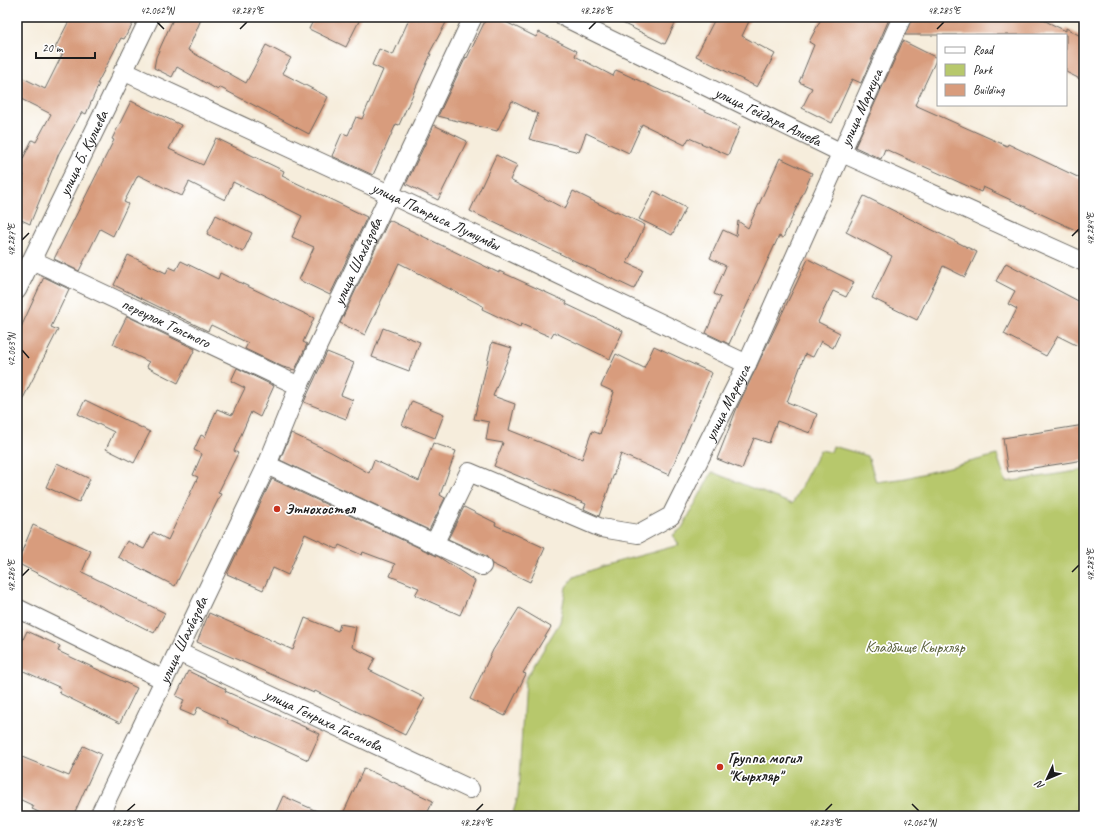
<svg xmlns="http://www.w3.org/2000/svg" width="1101" height="833" font-family="Caveat,sans-serif">
	<rect width="100%" height="100%" fill="#fff"/>
	<filter id="ink" filterUnits="userSpaceOnUse"><feTurbulence type="fractalNoise" baseFrequency=".025" numOctaves="2"/><feDisplacementMap in="SourceGraphic" scale="8" xChannelSelector="R" yChannelSelector="G"/><feConvolveMatrix kernelMatrix="1 2 1 2 8 2 1 2 1" color-interpolation-filters="sRGB"/></filter>
	<filter id="wash" filterUnits="userSpaceOnUse"><feTurbulence type="fractalNoise" baseFrequency=".012" numOctaves="4" result="noise"/><feDisplacementMap in="SourceGraphic" scale="16" xChannelSelector="R" yChannelSelector="G"/><feGaussianBlur stdDeviation="0.9" result="paint"/><feColorMatrix in="noise" values="0 0 0 0 0 0 0 0 0 0 0 0 0 0 0 0 0 1.4 0 .05"/><feComposite in="paint" operator="in"/></filter>
	<g filter="url(#wash)">
		<rect width="100%" height="100%" fill="#f6eddc"/>
		<path fill="#b7c86c" stroke="#6a7244" d="M 833,446 L 868,456 L 876,482 L 906,478 L 997,455 L 1006,482 L 1084,470 L 1084,816 L 512,816 L 518,796 L 525,680 L 560,622 L 566,587 L 574,577 L 602,566 L 679,545 L 673,535 L 682,528 L 712,472 L 792,504 L 820,450 L 831,452 Z"/>
		<g id="blocks">
			<path fill="#d89c7d" d="M 71,17 L 137,17 L 124,39 L 121,38 L 97,84 L 99,84 L 86,114 L 82,112 L 59,153 L 30,224 L 17,218 L 17,190 L 24,175 L 17,171 L 32,140 L 36,142 L 51,114 L 17,97 L 17,75 L 45,89 L 63,53 L 55,48 Z
				M 174,17 L 202,17 L 188,50 L 246,83 L 266,45 L 291,58 L 282,73 L 328,97 L 309,134 L 219,87 L 218,90 L 177,67 L 172,77 L 154,68 L 156,57 Z
				M 315,17 L 361,17 L 346,47 L 309,29 Z
				M 410,17 L 449,17 L 429,54 L 431,54 L 417,85 L 399,125 L 396,124 L 373,175 L 332,156 L 342,133 L 348,135 L 356,117 L 362,119 L 383,70 L 372,65 L 379,49 L 393,55 Z
				M 487,17 L 496,17 L 536,37 L 539,32 L 577,51 L 575,56 L 613,76 L 616,70 L 740,127 L 728,155 L 689,138 L 685,145 L 642,124 L 629,153 L 586,133 L 579,152 L 529,139 L 538,114 L 512,101 L 497,131 L 438,116 L 466,57 L 467,58 Z
				M 610,17 L 678,17 L 665,44 Z
				M 716,17 L 751,17 L 742,36 L 775,54 L 757,87 L 696,56 Z
				M 822,17 L 890,17 L 861,83 L 852,79 L 832,123 L 802,108 L 812,88 L 799,82 L 814,45 L 809,42 Z
				M 912,17 L 1037,17 L 1066,31 L 1066,28 L 1084,38 L 1084,81 L 1066,72 L 1066,35 L 905,35 Z
				M 903,41 L 937,58 L 915,105 L 1007,146 L 1008,144 L 1084,180 L 1084,234 L 983,187 L 981,192 L 885,149 L 881,159 L 855,147 Z
				M 131,101 L 181,125 L 169,149 L 203,165 L 216,138 L 284,171 L 282,176 L 367,217 L 330,295 L 299,280 L 314,247 L 292,237 L 302,216 L 233,182 L 225,200 L 189,182 L 182,196 L 138,175 L 124,202 L 128,204 L 113,236 L 100,229 L 79,271 L 54,259 L 114,140 L 112,139 Z
				M 434,125 L 467,141 L 438,200 L 406,184 Z
				M 496,155 L 517,165 L 510,180 L 565,209 L 573,191 L 615,212 L 616,211 L 645,225 L 627,263 L 643,270 L 634,289 L 470,211 Z
				M 780,158 L 812,173 L 783,238 L 779,236 L 778,238 L 729,344 L 706,333 L 721,297 L 714,294 L 726,266 L 710,258 L 723,230 L 736,236 L 738,221 L 748,228 Z
				M 654,191 L 686,208 L 672,235 L 639,219 Z
				M 864,196 L 977,252 L 965,277 L 943,266 L 917,320 L 872,298 L 892,256 L 846,232 Z
				M 216,215 L 252,233 L 243,252 L 207,234 Z
				M 389,220 L 499,273 L 499,271 L 567,302 L 566,304 L 623,331 L 610,359 L 554,332 L 551,337 L 521,324 L 520,327 L 482,309 L 483,306 L 399,263 L 365,335 L 340,323 Z
				M 128,255 L 166,273 L 169,267 L 176,270 L 181,261 L 218,279 L 220,273 L 314,318 L 303,342 L 307,344 L 295,370 L 283,367 L 245,349 L 248,343 L 211,325 L 208,331 L 114,285 Z
				M 808,259 L 854,282 L 846,297 L 833,291 L 818,322 L 840,333 L 833,348 L 821,341 L 813,357 L 805,354 L 787,402 L 817,414 L 810,433 L 777,421 L 769,443 L 754,438 L 742,469 L 717,459 L 737,408 Z
				M 1006,263 L 1084,304 L 1084,349 L 1058,336 L 1046,356 L 1004,334 L 1017,309 L 1008,304 L 1015,291 L 996,281 Z
				M 44,277 L 69,289 L 51,327 L 58,330 L 17,410 L 17,336 Z
				M 127,316 L 195,349 L 178,383 L 147,367 L 149,362 L 113,344 Z
				M 383,328 L 420,342 L 409,371 L 372,357 Z
				M 492,342 L 512,348 L 493,396 L 515,404 L 509,430 L 582,459 L 592,431 L 600,434 L 614,392 L 601,386 L 616,354 L 644,368 L 654,346 L 712,373 L 669,475 L 621,454 L 599,516 L 584,509 L 586,504 L 494,466 L 503,443 L 486,440 L 489,422 L 474,419 Z
				M 327,352 L 354,363 L 341,395 L 353,400 L 346,419 L 304,402 Z
				M 237,368 L 274,386 L 260,417 L 251,412 L 234,451 L 238,453 L 218,493 L 221,494 L 175,586 L 118,557 L 127,541 L 144,549 L 153,532 L 168,540 L 198,477 L 193,475 L 202,454 L 194,450 L 201,435 L 205,437 L 217,409 L 232,415 L 245,388 L 231,381 Z
				M 85,400 L 150,432 L 134,463 L 106,449 L 114,432 L 78,414 Z
				M 412,401 L 444,414 L 435,438 L 402,425 Z
				M 1084,425 L 1084,460 L 1008,472 L 1003,438 Z
				M 291,433 L 331,452 L 369,473 L 374,460 L 419,481 L 433,443 L 456,451 L 440,495 L 445,498 L 429,530 L 280,460 Z
				M 57,463 L 90,479 L 79,502 L 46,487 Z
				M 272,479 L 439,557 L 475,581 L 460,615 L 415,595 L 419,588 L 390,576 L 395,564 L 363,552 L 362,555 L 339,545 L 337,549 L 305,534 L 288,575 L 273,568 L 263,590 L 227,574 Z
				M 464,507 L 496,523 L 495,525 L 545,548 L 530,582 L 492,564 L 486,556 L 448,539 Z
				M 33,525 L 91,551 L 82,572 L 165,613 L 154,633 L 17,563 Z
				M 519,608 L 551,627 L 523,673 L 526,674 L 505,716 L 470,699 L 493,650 Z
				M 209,613 L 293,650 L 305,618 L 338,631 L 340,624 L 356,627 L 352,647 L 375,658 L 369,670 L 425,698 L 405,735 L 315,691 L 314,693 L 197,642 Z
				M 27,631 L 60,646 L 58,651 L 137,688 L 120,723 L 59,693 L 61,688 L 17,668 L 17,652 Z
				M 188,671 L 226,689 L 225,691 L 320,734 L 308,760 L 227,723 L 228,721 L 198,707 L 194,716 L 180,710 L 184,700 L 176,696 Z
				M 83,746 L 101,754 L 73,816 L 47,816 L 32,809 L 34,806 L 17,798 L 17,755 L 69,776 Z
				M 364,768 L 433,801 L 426,816 L 342,816 Z
				M 283,796 L 328,816 L 274,816 Z"/>
		</g>
	</g>
	<g filter="url(#ink)">
		<use href="#blocks" fill-opacity="0" stroke="#68655f" stroke-width="1"/>
		<g fill="none" stroke-linecap="round" stroke-linejoin="round">
			<defs>
				<g id="street">
					<path id="s1" d="M 564,17 L 842,153 L 1084,262"/>
					<path id="s2" d="M 123,71 L 389,194 L 747,364"/>
					<path id="s3" d="M 32,260 L 299,386"/>
					<path id="s4" d="M 17,290 L 150,17"/>
					<path d="M 267,465 L 482,566"/>
					<path id="s5" d="M 435,542 L 469,472 L 601,528 L 638,534 L 671,516 L 747,364 L 902,17"/>
					<path d="M 17,608 L 164,680"/>
					<path id="s6" d="M 178,652 L 470,789"/>
					<path id="s7" d="M 99,816 L 267,465 L 299,386 L 473,17"/>
				</g>
			</defs>
			<use href="#street" stroke="#68655f" stroke-width="20"/>
			<use href="#street" stroke="#fff" stroke-width="18"/>
		</g>
	</g>
	<path fill="none" stroke="#1c1c1c" stroke-width="1.5" d="M 157,22 L 164,29M 240,29 L 247,22M 589,29 L 596,22M 937,29 L 944,22M 1072,236 L 1079,229M 22,240 L 29,233M 22,350 L 29,358M 1072,572 L 1079,565M 22,576 L 29,569M 912,804 L 919,811M 127,811 L 135,804M 476,811 L 483,804M 825,811 L 832,804"/>
	<g fill="#c8321e" stroke="#fff" stroke-width="1.5">
		<circle cx="277" cy="509" r="4"/>
		<circle cx="720" cy="767" r="4"/>
	</g>
	<g text-anchor="middle" dominant-baseline="central" stroke-width="3.5" stroke-linejoin="round" paint-order="stroke">
		<g font-size="16" fill="#1c1c1c" stroke="#fff">
			<text stroke="none"><textPath href="#s5" startOffset="747">улица Маркуса</textPath></text>
			<text stroke="none"><textPath href="#s1" startOffset="227">улица Гейдара Алиева</textPath></text>
			<text stroke="none"><textPath href="#s4" startOffset="152">улица Б. Кулиева</textPath></text>
			<text stroke="none"><textPath href="#s2" startOffset="345">улица Патриса Лумумбы</textPath></text>
			<text stroke="none"><textPath href="#s7" startOffset="612">улица Шахбазова</textPath></text>
			<text stroke="none"><textPath href="#s3" startOffset="148">переулок Толстого</textPath></text>
			<text stroke="none"><textPath href="#s5" startOffset="423">улица Маркуса</textPath></text>
			<text stroke="none"><textPath href="#s7" startOffset="195">улица Шахбазова</textPath></text>
			<text stroke="none"><textPath href="#s6" startOffset="161">улица Генриха Гасанова</textPath></text>
		</g>
		<g font-size="16" font-weight="bold" fill="#1c1c1c" stroke="#fff" text-anchor="start">
			<text x="285" y="509">Этнохостел</text>
			<text x="728" y="758">Группа могил<tspan x="728" dy="18">"Кырхляр"</tspan></text>
		</g>
		<g font-size="16" fill="#5a613c" stroke="#fff">
			<text x="915" y="647">Кладбище Кырхляр</text>
		</g>
	</g>
	<rect width="1101" height="833" fill="none" stroke="#fff" stroke-width="44"/>
	<rect x="937" y="34" width="130" height="72" fill="#ffffff" stroke="#a4a4a4"/>
	<rect x="945" y="47" width="20" height="6" fill="#ffffff" stroke="#a4a4a4"/>
	<text x="973" y="54" font-size="12" fill="#1c1c1c">Road</text>
	<rect x="945" y="64" width="20" height="12" fill="#b7c86c" stroke="#a4a4a4"/>
	<text x="973" y="74" font-size="12" fill="#1c1c1c">Park</text>
	<rect x="945" y="84" width="20" height="12" fill="#d89c7d" stroke="#a4a4a4"/>
	<text x="973" y="94" font-size="12" fill="#1c1c1c">Building</text>
	<g transform="translate(1047 779) rotate(226)" stroke="#ffffff" stroke-width="3" paint-order="stroke">
	<path d="M0-3L7 15L0 10L-7 15Z" fill="#1c1c1c"/>
	<text y="-6" font-size="11" font-weight="bold" text-anchor="middle" fill="#1c1c1c">N</text>
	</g>
	<path d="M36 52v6h59v-6" fill="none" stroke="#1c1c1c" stroke-width="2"/>
	<text x="42" y="52" font-size="12" fill="#1c1c1c" stroke="#ffffff" stroke-width="3" paint-order="stroke">20 m</text>
	<rect x="22" y="22" width="1057" height="789" fill="none" stroke="#1c1c1c" stroke-width="1.5"/>
	<g font-size="10" text-anchor="middle" fill="#1c1c1c">
		<text x="157" y="14">42.062°N</text>
		<text x="247" y="14">48.287°E</text>
		<text x="596" y="14">48.286°E</text>
		<text x="944" y="14">48.285°E</text>
		<text transform="translate(1090 229) rotate(-90)" y="4">48.284°E</text>
		<text transform="translate(11 240) rotate(-90)" y="4">48.287°E</text>
		<text transform="translate(11 350) rotate(-90)" y="4">42.063°N</text>
		<text transform="translate(1090 565) rotate(-90)" y="4">48.283°E</text>
		<text transform="translate(11 576) rotate(-90)" y="4">48.286°E</text>
		<text x="127" y="826">48.285°E</text>
		<text x="476" y="826">48.284°E</text>
		<text x="825" y="826">48.283°E</text>
		<text x="919" y="826">42.062°N</text>
	</g>
</svg>
